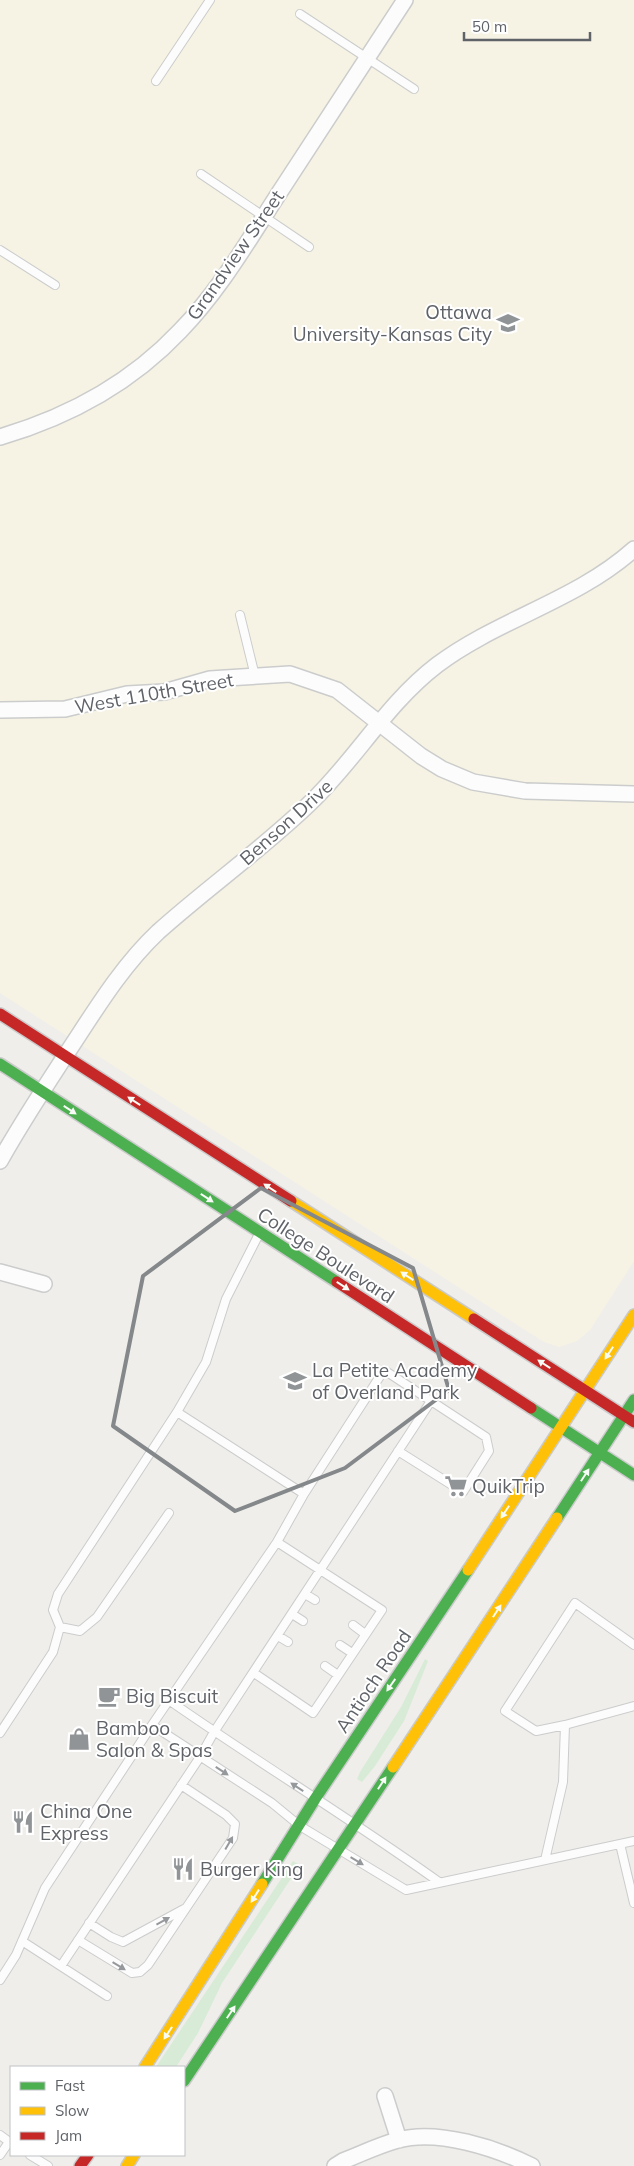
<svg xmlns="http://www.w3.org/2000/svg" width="634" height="2166" font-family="Mulish,sans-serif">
	<rect width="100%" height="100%" fill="#efeeea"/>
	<path fill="#f7f3e4" d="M 0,0 L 634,0 L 634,1261 L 590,1330 L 577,1341 L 559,1347 L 544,1342 L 0,993 Z"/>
	<path fill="#d8ebd6" d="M 425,1659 L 428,1661 L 404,1721 L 375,1766 L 362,1782 L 357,1779 L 360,1772 L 401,1707 Z
		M 293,1861 L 298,1864 L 294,1874 L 222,1983 L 198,2033 L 176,2067 L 156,2067 Z"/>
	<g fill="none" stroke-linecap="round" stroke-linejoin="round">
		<defs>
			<path id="lane" d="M 300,14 L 414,89
				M 156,81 L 210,0
				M 201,174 L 309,247
				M 0,250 L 55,285
				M 240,615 L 255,676
				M 304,1494 L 384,1370 L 486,1437 L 489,1451 L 463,1492 L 398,1451
				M 169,1513 L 97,1617 L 80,1631 L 60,1627 L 53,1610 L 58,1594 L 177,1412 L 206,1362 L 226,1299 L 259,1234
				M 305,1594 L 315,1600
				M 292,1614 L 303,1621
				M 353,1625 L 365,1634
				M 278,1636 L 288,1642
				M 340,1645 L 352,1653
				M 325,1666 L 338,1675
				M 254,1673 L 313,1713 L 382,1610 L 277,1542
				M 170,1701 C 259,1763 351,1819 439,1882
				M 152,1725 L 272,1803 L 300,1826 L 406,1890 L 634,1841
				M 565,1725 L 634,1706
				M 0,1733 L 53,1652 L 60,1627
				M 620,1844 L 634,1903
				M 545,1860 L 563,1782 L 565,1725 L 536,1731 L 505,1711 L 575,1603 L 634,1645
				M 89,1923 L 111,1937 L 123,1942 L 184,1909
				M 78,1940 L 132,1973 L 140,1972 L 148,1965 L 233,1838 L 235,1824 L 226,1815 L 181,1785
				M 22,1941 L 107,1996
				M 61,1966 L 200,1757 L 214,1732 L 431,1401
				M 0,1980 L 16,1955 L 45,1888 L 152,1725 L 277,1542 L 304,1494 L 177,1412
				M 0,2135 L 11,2143
				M 0,2155 L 9,2142
				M 30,2155 L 48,2166"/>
			<path id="street" d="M 0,437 C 68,417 131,383 180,331 C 222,288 252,234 285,184 C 325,122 365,61 405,0
				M 0,710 L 65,709 L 127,694 L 164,692 L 210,679 L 290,674 L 337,690 L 421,756 L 442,769 L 473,782 L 525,791 L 634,794
				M 0,1161 C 21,1123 45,1087 69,1050 C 96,1009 122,966 158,932 C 207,888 261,850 309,804 C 355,761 386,704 437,665 C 498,619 576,601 634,549
				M 0,1272 L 44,1284
				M 385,2096 L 399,2140
				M 335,2166 L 343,2161 C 361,2154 379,2145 398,2140 C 438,2129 496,2148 532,2166"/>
			<path id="fast" d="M 0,1064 L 337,1282
				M 531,1408 L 634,1475
				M 557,1518 L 634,1400
				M 262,1884 L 315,1799 L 468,1570
				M 184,2081 L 393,1767"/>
			<path id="slow" d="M 291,1201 L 474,1319
				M 468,1570 L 634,1315
				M 393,1767 L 557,1518
				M 145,2067 L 262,1884
				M 127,2166 L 134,2155"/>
			<path id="jam" d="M 0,1014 L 291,1201
				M 337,1282 L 531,1408
				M 474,1319 L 634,1422
				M 80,2166 L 88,2155"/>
		</defs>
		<use href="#lane" stroke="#cbcccc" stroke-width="10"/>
		<use href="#street" stroke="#cbcccc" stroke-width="18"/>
		<use href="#fast" stroke="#cacacb" stroke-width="14"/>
		<use href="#slow" stroke="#cacacb" stroke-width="14"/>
		<use href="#jam" stroke="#cacacb" stroke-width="14"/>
		<use href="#lane" stroke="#fdfcfc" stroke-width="8"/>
		<use href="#street" stroke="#fdfcfc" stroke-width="15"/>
		<use href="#fast" stroke="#4caf50" stroke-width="11"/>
		<use href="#slow" stroke="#ffc107" stroke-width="11"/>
		<use href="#jam" stroke="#c62828" stroke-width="11"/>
	</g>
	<defs><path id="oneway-solid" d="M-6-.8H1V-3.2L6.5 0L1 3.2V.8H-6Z" transform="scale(1.25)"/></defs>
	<g fill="#f6fbf6">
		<use href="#oneway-solid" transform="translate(134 1101) rotate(-147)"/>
		<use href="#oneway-solid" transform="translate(70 1110) rotate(33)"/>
		<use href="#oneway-solid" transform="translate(270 1188) rotate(-147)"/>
		<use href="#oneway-solid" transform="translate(207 1198) rotate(33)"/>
		<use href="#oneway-solid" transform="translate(407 1276) rotate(-147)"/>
		<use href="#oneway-solid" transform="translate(343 1286) rotate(33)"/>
		<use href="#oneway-solid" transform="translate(609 1353) rotate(123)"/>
		<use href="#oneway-solid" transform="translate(544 1364) rotate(-147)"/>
		<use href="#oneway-solid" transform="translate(585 1475) rotate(-57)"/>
		<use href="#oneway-solid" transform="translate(505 1512) rotate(123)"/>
		<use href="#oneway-solid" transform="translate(497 1611) rotate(-57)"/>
		<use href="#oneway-solid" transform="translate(391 1685) rotate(125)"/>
		<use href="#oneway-solid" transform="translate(382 1783) rotate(-57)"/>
		<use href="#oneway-solid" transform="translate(255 1896) rotate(122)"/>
		<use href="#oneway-solid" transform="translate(231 2012) rotate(-56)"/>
		<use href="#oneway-solid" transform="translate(168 2033) rotate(123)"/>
	</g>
	<g fill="#96999c">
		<use href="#oneway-solid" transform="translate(222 1771) rotate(33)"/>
		<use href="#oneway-solid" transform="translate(297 1787) rotate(-147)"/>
		<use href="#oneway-solid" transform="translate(229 1843) rotate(-60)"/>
		<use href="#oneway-solid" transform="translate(357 1861) rotate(31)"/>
		<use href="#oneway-solid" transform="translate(163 1921) rotate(-29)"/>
		<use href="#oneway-solid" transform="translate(119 1966) rotate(31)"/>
	</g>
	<path fill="none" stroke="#84888a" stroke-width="4" stroke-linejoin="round" d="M 261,1188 L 413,1268 L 449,1390 L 345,1468 L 235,1511 L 113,1426 L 143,1276 Z"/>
	<defs>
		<symbol id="school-bare" viewBox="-9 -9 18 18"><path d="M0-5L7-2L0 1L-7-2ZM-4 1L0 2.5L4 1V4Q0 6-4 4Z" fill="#919496" stroke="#fff" stroke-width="2.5" paint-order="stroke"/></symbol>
		<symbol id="supermarket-bare" viewBox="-9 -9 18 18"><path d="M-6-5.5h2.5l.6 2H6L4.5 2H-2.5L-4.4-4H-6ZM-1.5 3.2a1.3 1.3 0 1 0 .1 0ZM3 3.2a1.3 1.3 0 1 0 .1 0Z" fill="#919496" stroke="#fff" stroke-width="2.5" paint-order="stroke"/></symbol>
		<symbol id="cafe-bare" viewBox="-9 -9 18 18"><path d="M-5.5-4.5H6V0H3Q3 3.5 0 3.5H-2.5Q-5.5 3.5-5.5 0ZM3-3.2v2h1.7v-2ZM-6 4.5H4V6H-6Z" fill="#919496" stroke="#fff" stroke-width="2.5" paint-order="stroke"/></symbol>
		<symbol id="shop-bare" viewBox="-9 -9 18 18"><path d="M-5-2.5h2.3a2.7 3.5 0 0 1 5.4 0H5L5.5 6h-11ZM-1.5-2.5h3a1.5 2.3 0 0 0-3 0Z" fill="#919496" stroke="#fff" stroke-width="2.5" paint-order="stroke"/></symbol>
		<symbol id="restaurant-bare" viewBox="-9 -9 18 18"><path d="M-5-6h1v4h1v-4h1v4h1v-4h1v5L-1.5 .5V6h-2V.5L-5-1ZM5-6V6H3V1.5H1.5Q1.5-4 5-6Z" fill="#919496" stroke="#fff" stroke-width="2.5" paint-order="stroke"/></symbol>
	</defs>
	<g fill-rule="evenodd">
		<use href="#school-bare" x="492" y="307" width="32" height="32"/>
		<use href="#school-bare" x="279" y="1365" width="32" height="32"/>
		<use href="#supermarket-bare" x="440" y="1470" width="32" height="32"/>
		<use href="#cafe-bare" x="93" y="1680" width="32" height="32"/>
		<use href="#shop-bare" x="63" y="1723" width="32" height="32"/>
		<use href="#restaurant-bare" x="7" y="1806" width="32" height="32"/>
		<use href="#restaurant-bare" x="167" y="1853" width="32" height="32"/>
	</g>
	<g text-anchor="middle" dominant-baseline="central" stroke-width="4" stroke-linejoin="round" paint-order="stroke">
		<g font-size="19" fill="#5f6368" stroke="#fff">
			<text transform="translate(235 255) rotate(-55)">Grandview Street</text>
			<text transform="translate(154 693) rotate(-10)">West 110th Street</text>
			<text transform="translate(286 822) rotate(-42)">Benson Drive</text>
			<text transform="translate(326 1255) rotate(33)">College Boulevard</text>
			<text transform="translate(373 1681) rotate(-56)">Antioch Road</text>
		</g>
		<g font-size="19" fill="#5f6368" stroke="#fff" text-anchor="start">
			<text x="492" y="312" text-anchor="end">Ottawa<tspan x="492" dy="22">University-Kansas City</tspan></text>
			<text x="312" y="1370">La Petite Academy<tspan x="312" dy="22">of Overland Park</tspan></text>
			<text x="472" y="1486">QuikTrip</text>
			<text x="126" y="1696">Big Biscuit</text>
			<text x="96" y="1728">Bamboo<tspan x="96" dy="22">Salon &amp; Spas</tspan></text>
			<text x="40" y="1811">China One<tspan x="40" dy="22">Express</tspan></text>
			<text x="200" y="1869">Burger King</text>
		</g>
	</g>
	<rect x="10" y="2066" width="175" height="90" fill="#ffffff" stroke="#bfc1c3"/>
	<rect x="20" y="2082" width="25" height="8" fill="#4caf50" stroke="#bfc1c3"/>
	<text x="55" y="2091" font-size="15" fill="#5f6368">Fast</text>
	<rect x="20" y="2107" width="25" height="8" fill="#ffc107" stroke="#bfc1c3"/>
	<text x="55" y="2116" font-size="15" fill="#5f6368">Slow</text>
	<rect x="20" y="2132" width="25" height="8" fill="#c62828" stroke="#bfc1c3"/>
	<text x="55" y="2141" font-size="15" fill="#5f6368">Jam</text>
	<path d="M464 32v8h126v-8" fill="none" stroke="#5f6368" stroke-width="2.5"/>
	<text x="472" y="32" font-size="15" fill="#5f6368" stroke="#ffffff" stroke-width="4" paint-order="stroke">50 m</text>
</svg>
